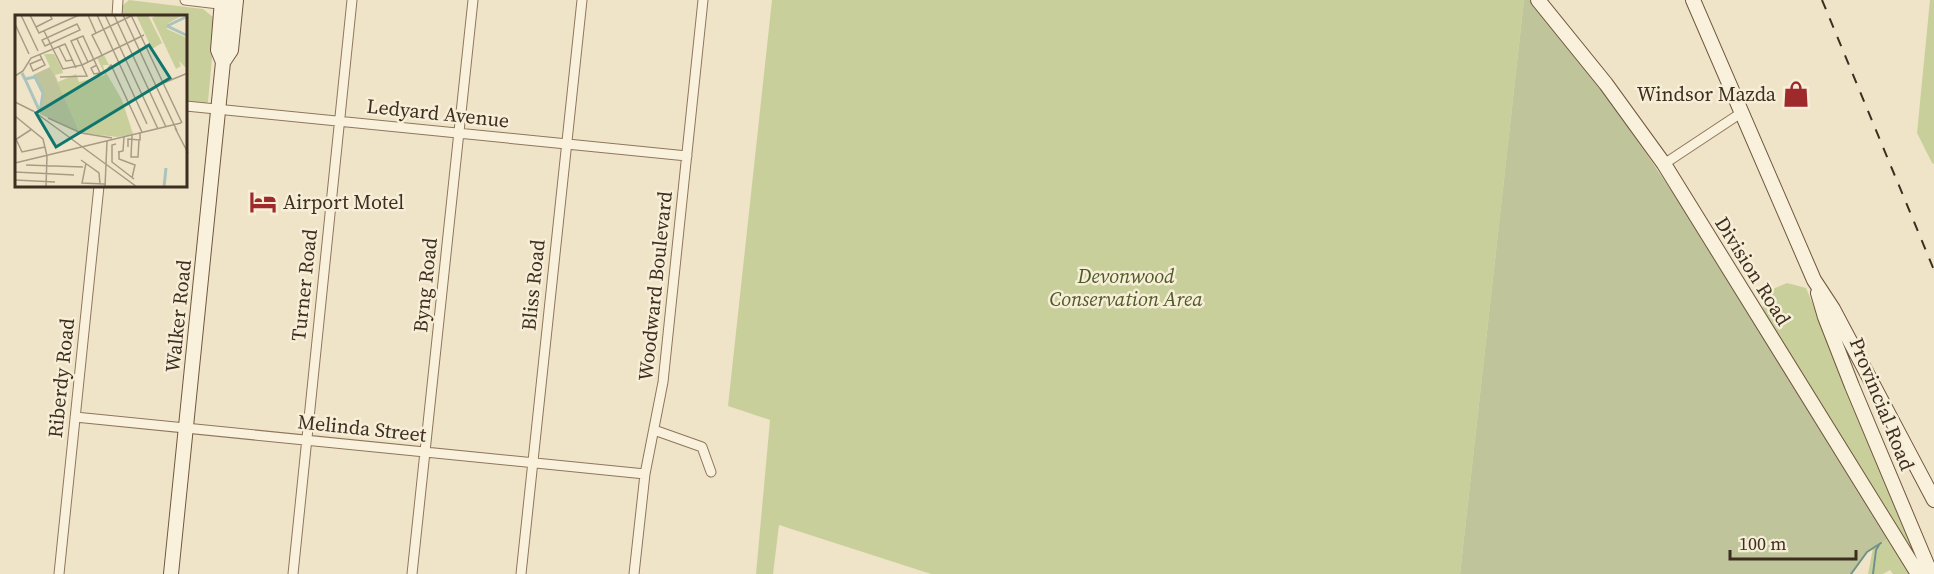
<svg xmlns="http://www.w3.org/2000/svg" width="1934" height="574" font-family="'Source Serif 4',serif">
	<rect width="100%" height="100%" fill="#f0e4c8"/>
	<path fill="#c9cf9b" d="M 129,0 L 203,9 L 213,17 L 215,25 L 208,102 L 203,105 L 186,103 L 186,16 L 121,16 L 122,6 Z
		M 772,0 L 1524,0 L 1460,574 L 931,574 L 779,525 L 773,574 L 756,574 L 770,420 L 728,406 Z
		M 1930,0 L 1934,0 L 1934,164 L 1932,163 L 1917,133 Z
		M 1787,283 L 1806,288 L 1928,574 L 1920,574 L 1763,313 C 1761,290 1769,291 1787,283 Z
		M 1892,536 L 1914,574 L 1893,574 L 1890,570 L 1883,574 L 1868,574 L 1873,548 Z"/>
	<path fill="#bfc49a" d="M 1524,0 L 1533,0 C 1667,168 1776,355 1892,536 L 1867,552 L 1851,574 L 1460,574 Z"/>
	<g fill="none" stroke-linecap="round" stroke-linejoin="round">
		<path stroke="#6f938a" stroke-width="2" d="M 1851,574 L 1867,552 L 1881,543
			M 1873,574 L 1876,550 L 1879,545"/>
		<defs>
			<path id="minor" d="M 185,0 L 227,5
				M 117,16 L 118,0
				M 186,106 L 687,156
				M 1664,164 L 1741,113
				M 75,417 L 645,474
				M 654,430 L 702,447 L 711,472
				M 59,574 L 99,186
				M 293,574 L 352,0
				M 412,574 L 473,0
				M 521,574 L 582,0
				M 634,574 L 645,474 L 663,382 L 703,0"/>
			<path id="secondary" d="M 222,0 L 218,50 L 223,62
				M 1538,0 L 1606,84 L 1664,164 L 1918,574
				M 1693,0 L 1814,280 L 1833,309 L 1934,500
				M 1818,293 L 1825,317 L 1852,386 L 1931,574
				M 171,574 L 223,62 L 231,50 L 236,0"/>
		</defs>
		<use href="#minor" stroke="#8d765c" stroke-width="11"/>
		<use href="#secondary" stroke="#6f573f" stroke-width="16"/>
		<use href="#minor" stroke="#faf1dc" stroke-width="9"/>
		<use href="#secondary" stroke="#faf1dc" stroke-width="14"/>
		<path stroke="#3d2e20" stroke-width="2" stroke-dasharray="10 10" stroke-linecap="butt" d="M 1822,0 L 1934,270"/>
	</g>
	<defs>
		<symbol id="shop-bare" viewBox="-9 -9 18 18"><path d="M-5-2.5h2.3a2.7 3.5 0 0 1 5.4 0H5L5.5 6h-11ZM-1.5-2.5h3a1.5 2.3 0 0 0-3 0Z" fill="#9e2a2b" stroke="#f7eed8" stroke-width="2.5" paint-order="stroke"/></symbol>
		<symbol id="hotel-bare" viewBox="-9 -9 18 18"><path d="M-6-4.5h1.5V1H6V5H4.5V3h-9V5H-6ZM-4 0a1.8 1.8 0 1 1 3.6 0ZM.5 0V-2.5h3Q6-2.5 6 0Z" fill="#9e2a2b" stroke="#f7eed8" stroke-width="2.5" paint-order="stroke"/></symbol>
	</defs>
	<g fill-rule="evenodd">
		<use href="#shop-bare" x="1777" y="75" width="38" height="38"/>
		<use href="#hotel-bare" x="244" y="183" width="38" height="38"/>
	</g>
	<g text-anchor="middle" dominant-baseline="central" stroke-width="5" stroke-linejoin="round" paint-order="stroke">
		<g font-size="20" fill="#3d2e20" stroke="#f7eed8" text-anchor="end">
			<text x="1776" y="94">Windsor Mazda</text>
			<text x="283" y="202" text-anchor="start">Airport Motel</text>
		</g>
		<g font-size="20" fill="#3d2e20" stroke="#f7eed8">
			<text transform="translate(438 113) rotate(6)">Ledyard Avenue</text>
			<text transform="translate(1753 271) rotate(58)">Division Road</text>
			<text transform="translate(304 285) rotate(-84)">Turner Road</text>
			<text transform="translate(425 285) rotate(-84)">Byng Road</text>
			<text transform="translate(533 285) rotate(-84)">Bliss Road</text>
			<text transform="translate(655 286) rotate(-84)">Woodward Boulevard</text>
			<text transform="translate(178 316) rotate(-84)">Walker Road</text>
			<text transform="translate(61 378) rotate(-84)">Riberdy Road</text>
			<text transform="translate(1882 404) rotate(68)">Provincial Road</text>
			<text transform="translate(362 428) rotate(6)">Melinda Street</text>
		</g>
		<g font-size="20" font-style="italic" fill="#4d5a26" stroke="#f7eed8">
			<text x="1126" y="276">Devonwood<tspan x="1126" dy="23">Conservation Area</tspan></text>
		</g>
	</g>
	<g transform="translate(15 15)">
		<rect width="172" height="172" fill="#f0e4c8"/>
		<path d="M 121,0 L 133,0 L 147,28 L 137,34 ZM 142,0 L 168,0 L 152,9 L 152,14 L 172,23 L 172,54 L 164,46 L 166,51 L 161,54 L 137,3 ZM 29,39 L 39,39 L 47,54 L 48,58 L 40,60 L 43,67 L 61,59 L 64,67 L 90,60 L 82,43 L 89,40 L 94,50 L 88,50 L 89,54 L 107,85 L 118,119 L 103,122 L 65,118 Z" fill="#c9cf9b"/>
		<path d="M 35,52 L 39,60 L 65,118 L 25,99 L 27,78 L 18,60 Z" fill="#bfc49a"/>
		<path fill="none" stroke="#a9c4bc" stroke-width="3" d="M 152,11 L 173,1M 152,11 L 173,21M 7,58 L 10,64 L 20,62 L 28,78 L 25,97M 10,64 L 25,97M 149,172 L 151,153"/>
		<path fill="none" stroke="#a89b85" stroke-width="1.5" d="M 6,0 L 23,36M 15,0 L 24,18 L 64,0M 73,0 L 81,18M 82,0 L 132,109M 90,0 L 143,114M 99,0 L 151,112M 108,0 L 162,116M 116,0 L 167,108M 0,9 L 14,39M 62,9 L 65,15 L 30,31 L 27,25 ZM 21,12 L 37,4 L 35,0M 29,16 L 48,54 L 67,50 L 129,20M 62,24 L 73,47M 44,32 L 51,46 L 58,45M 25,40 L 30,50 L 18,56 L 15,49 L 27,44M 87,40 L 77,20 L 118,0M 93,53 L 96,50 L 127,117M 0,61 L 8,56 L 16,43 L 50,29 L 61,53M 45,62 L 72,61 L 56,26 L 68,21 L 85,58 L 79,59 L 76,53 L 82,50M 146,69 L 173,58M 0,87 L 18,96M 17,95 L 122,172M 0,101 L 28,124 L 32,141 L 31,172M 33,103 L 66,118 L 97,123M 160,113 L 173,138M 117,120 L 116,142 L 123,142 L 124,125M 0,122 L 7,137 L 30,132M 0,125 L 17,114M 101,129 L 97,130 L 97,147 L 119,164M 113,132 L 113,124 L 125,125 L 125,118M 103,137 L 108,136 L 109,122M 104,137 L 104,144 L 120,150 L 117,163M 66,145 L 84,158 L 85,169M 0,148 L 166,108M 71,148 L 67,168 L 90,169M 11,150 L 68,152M 0,157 L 59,160M 0,165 L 40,167M 90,172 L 92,126"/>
		<path fill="#0f766e" fill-opacity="0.15" stroke="#0f766e" stroke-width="3" d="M 134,30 L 155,63 L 41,132 L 21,98 Z"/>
		<rect width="172" height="172" fill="none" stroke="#3d2e20" stroke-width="3"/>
	</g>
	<path d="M1730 550v9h126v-9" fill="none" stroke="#3d2e20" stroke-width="3"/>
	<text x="1739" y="550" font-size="18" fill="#3d2e20" stroke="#f7eed8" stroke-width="4.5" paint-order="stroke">100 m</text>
</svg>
